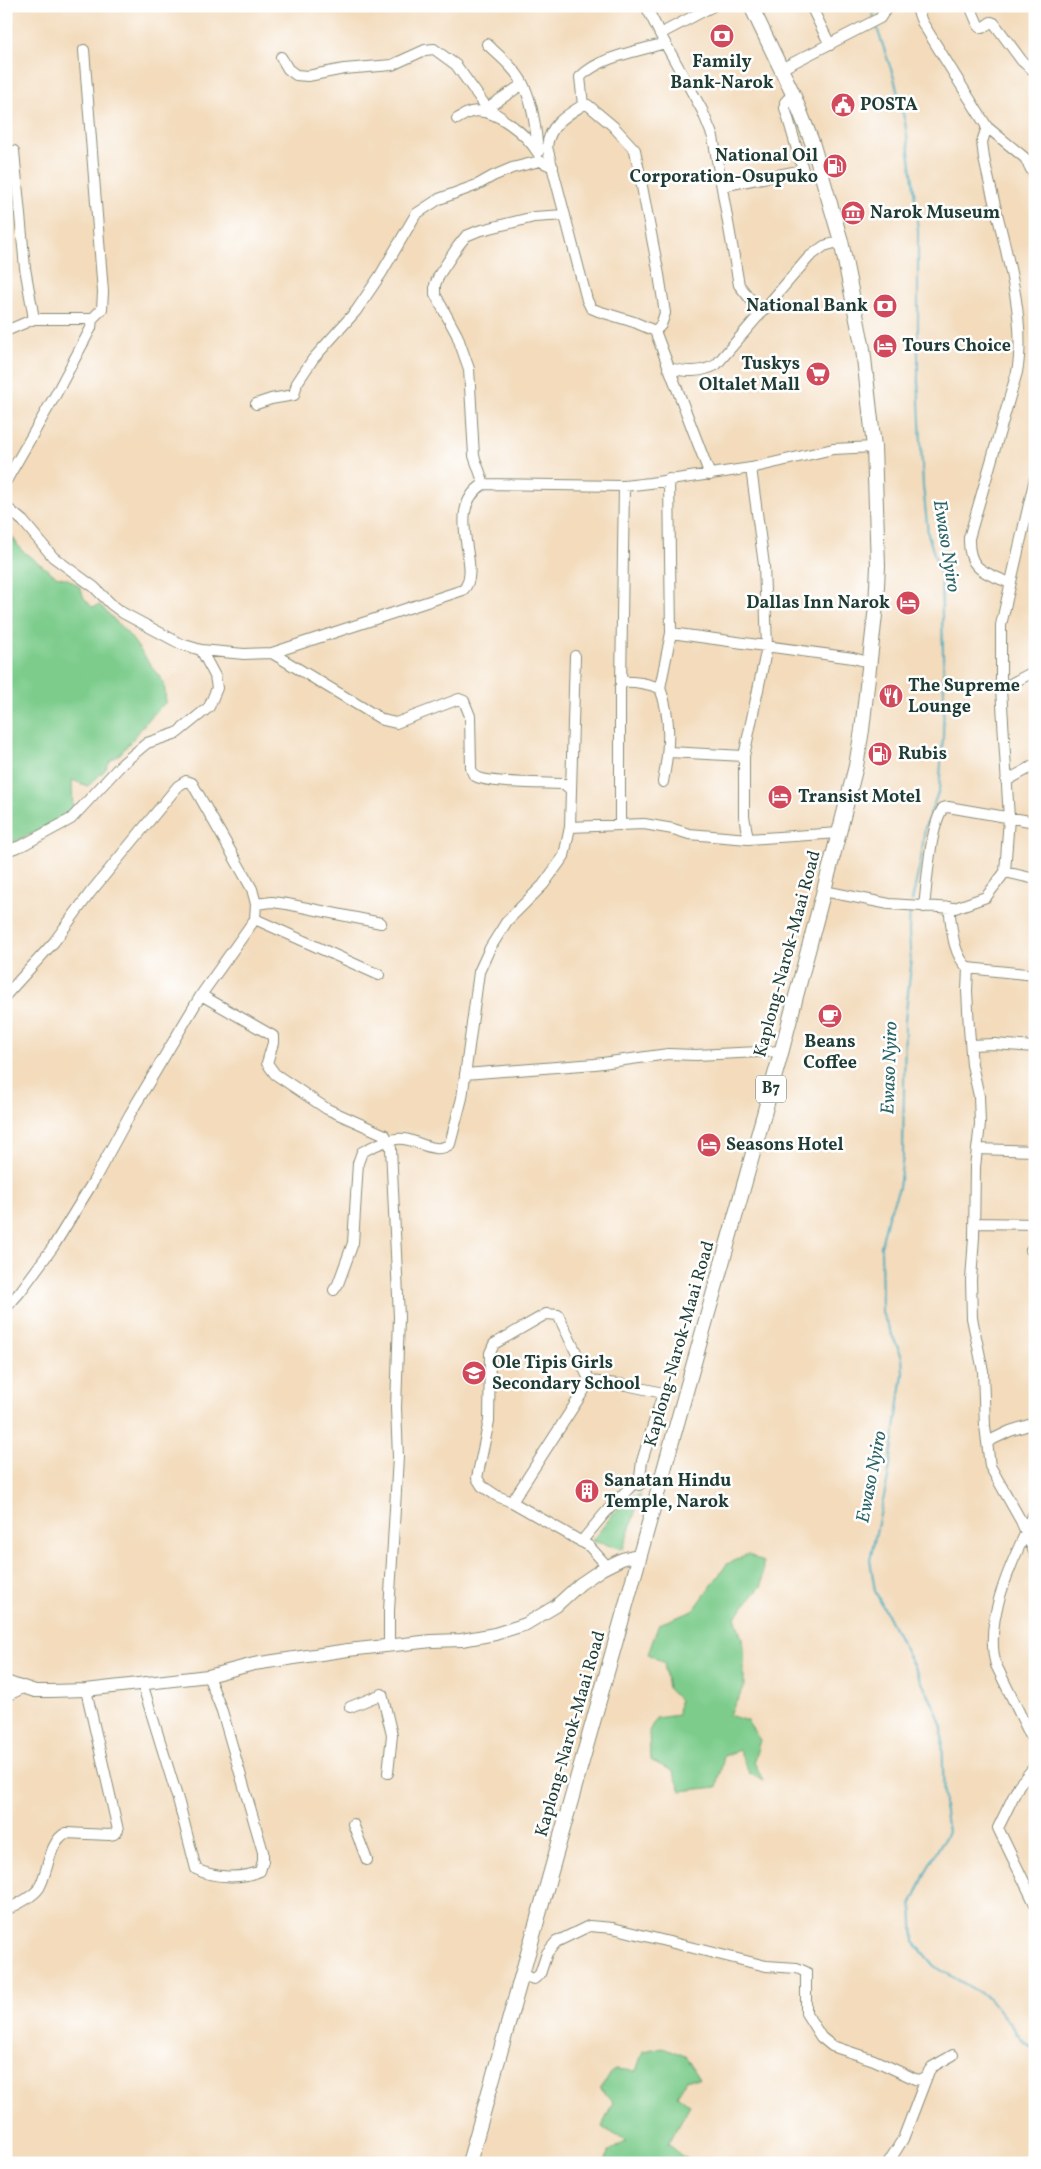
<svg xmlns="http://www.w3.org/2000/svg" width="1041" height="2169" font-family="Vollkorn,serif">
	<rect width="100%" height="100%" fill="#fff"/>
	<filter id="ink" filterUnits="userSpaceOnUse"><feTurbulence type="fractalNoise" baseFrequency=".02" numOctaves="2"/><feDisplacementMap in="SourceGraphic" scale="10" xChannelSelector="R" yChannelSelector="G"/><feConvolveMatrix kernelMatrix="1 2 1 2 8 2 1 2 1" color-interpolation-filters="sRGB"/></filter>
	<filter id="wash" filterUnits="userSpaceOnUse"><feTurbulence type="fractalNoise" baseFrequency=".0096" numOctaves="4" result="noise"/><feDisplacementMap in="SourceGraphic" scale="20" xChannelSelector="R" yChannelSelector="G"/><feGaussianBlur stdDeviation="1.12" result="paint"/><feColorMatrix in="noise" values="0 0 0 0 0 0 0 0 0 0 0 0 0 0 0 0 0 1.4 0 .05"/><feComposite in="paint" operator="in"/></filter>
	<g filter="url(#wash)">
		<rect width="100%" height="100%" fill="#f3dbbc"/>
		<path fill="#7dcc8c" stroke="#4e8460" d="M 6,527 L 21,550 L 56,576 L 68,579 L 80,587 L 84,598 L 92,607 L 100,605 L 129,635 L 164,683 L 166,702 L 149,719 L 121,753 L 110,761 L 105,770 L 88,786 L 72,780 L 73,810 L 43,829 L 6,845 Z
			M 641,1494 L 623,1549 L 592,1541 L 625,1499 Z
			M 748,1554 L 763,1562 L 762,1585 L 735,1617 L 744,1646 L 744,1688 L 729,1715 L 747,1721 L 760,1740 L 754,1761 L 763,1781 L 749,1773 L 739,1750 L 724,1756 L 717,1787 L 681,1791 L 673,1771 L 650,1760 L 649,1731 L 656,1718 L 678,1715 L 679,1700 L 668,1689 L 664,1663 L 648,1654 L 659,1624 L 693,1611 L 727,1564 Z
			M 663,2047 L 685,2056 L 700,2079 L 687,2079 L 677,2095 L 690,2105 L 668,2144 L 688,2160 L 688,2163 L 605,2163 L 608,2152 L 626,2141 L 602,2127 L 613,2102 L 600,2088 L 614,2069 L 636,2071 L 643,2051 Z"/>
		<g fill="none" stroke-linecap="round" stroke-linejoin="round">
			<path stroke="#3ca9bc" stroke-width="2" d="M 871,6 L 874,18
				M 876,25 L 894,78 L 905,122 L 913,180 L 918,231 L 918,379 L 923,486 L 928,534 L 941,577 L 944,691 L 943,737 L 939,790 L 925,827 L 921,859 L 912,901
				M 910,908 L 909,932 L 911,966 L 905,1020 L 903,1156 L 899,1188 L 888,1216 L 881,1246 L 882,1313 L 902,1357 L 903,1374 L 888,1478 L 870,1560 L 875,1591 L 935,1708 L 942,1728 L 944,1806 L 948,1832 L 930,1863 L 912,1903 L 914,1942 L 934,1966 L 989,1998 L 1021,2038 L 1035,2051"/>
		</g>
	</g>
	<g filter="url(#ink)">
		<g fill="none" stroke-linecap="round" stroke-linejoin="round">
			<defs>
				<path id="minor" d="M 646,6 L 660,34
					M 713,6 L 660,34 L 702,110 L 713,137 L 739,285 L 755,305 L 759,316
					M 811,6 L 830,45
					M 916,6 L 922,22 L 987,127 L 1025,158 L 1035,177
					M 970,6 L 979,27 L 982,28 L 991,22 L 994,23 L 1022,61 L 1035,72
					M 487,44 C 499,56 515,68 523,84 C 533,103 536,130 538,152
					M 281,57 L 288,69 L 296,75 L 308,76 L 344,69 L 392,65 L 425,50 L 434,49 L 456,65 L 487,108 L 502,118
					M 781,69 L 880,18 L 888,6
					M 583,105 L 588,105 L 613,126 L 635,150 L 659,275 L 665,313 L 661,325 L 655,331 L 710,475
					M 583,105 C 567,115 549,125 547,147 L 587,300 L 591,308 L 598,311 L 634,322 L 655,331
					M 583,105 L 580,77 C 602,56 636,52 665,43
					M 487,108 L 523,84
					M 457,119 C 461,117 466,113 471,112 C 495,107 526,134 538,153
					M 987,127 L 982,142 L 984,158 C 996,220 1029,311 1017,372 L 969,538 C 968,570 984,572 1010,583
					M 14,151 L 25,268 L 34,319
					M 722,186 L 803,170 L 785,108 L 785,102 L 793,94
					M 6,331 L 34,319 L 92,319
					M 668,368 C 686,372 700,373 716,365 L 809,257 L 824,246 L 841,241
					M 256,404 L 271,399 L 294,395 L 297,383 L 313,359 L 356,311 L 381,274 L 416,214 L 439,199 L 477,185 L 493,176 L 512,168 L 540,161 L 553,167
					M 669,479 L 671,633 L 853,658 L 868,662
					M 6,481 L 56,394 L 91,328 L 92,319 L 102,309 L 103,292 L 84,50
					M 484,484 L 474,456 L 469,369 L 457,335 L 435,294 L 435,285 L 439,275 L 458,246 L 466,236 L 478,231 L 534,217 L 565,215
					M 6,507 L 23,521 L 53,557 L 94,587 L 111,604 L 123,613 L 181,644 L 201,650 L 244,654 L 272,653 L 463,590 C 485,569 441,510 484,484 L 624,486 L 650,483 L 751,468 L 833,449 L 874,447
					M 272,653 L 383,720 L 396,723 L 459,699 L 464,701 L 470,716 L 471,768 C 471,769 473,774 474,775 C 481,784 549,783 564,784 L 571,790 L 570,827 L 564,856 L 543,885 L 507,921 L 490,948 L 479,972 L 462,1098 L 450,1144 C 436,1155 419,1141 404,1139 C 391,1137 373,1146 362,1152 L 358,1163 L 353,1243 L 338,1284 L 334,1290
					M 621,684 L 624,486
					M 660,688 C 672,719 669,750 663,782
					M 1001,689 L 1035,671
					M 669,752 L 744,756
					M 1006,781 L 1035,765
					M 571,790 L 575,656
					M 620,824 L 620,687 L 623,682 C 635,681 648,684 660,688 L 671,633
					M 570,827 L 644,824 L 673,829 L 689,834 L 748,839 L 839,833
					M 748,839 L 744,816 L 744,756 L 767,647 L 764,565 L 751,468
					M 6,851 L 23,845 L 71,819 L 122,764 L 147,743 L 177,733 L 209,707 L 217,688 L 215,676 L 201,650
					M 1005,872 L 1035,879
					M 824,891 L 889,904 L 955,908 L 986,897 L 1005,872 L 1009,818 L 1001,689 L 1001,625 L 1035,478
					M 256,904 L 272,902 L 287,904 L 381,923
					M 924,907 C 927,883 930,827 943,808 L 948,807 L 1035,822
					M 949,907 C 952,928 952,953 968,968 L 1035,975
					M 255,919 L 379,975
					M 968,968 L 967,991 L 969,1028 L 972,1065 L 979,1096 L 980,1124 L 975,1167 L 974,1237 L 971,1280 L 972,1318 L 983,1371 L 985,1426 L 990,1466 L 1021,1521 L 1035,1554
					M 6,995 L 54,942 L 90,893 L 178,786 L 186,781 L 192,783 L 252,889 L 256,904 L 255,919 L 201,995 L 130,1114 L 93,1182 L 53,1247 L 20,1292 L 6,1308
					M 201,995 L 273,1036 L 273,1043 L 267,1063 L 275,1074 L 327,1109 L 385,1135 L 391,1148 L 399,1317 L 396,1408 L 398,1457 L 389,1611 L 389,1646
					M 971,1045 L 994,1044 L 1035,1047
					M 465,1074 L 595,1064 L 668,1054 L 696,1055 L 781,1051
					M 977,1149 L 1035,1151
					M 974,1223 L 1035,1224
					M 1031,1250 L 1035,1255
					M 590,1381 L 558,1315 L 546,1314 L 494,1344 L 490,1353 L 489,1421 L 477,1478 L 482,1486 L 497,1496 L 512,1502 L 589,1546 L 607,1566
					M 590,1381 L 626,1385 L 663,1393 L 642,1461 L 639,1485
					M 987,1442 L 1010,1431 L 1035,1423
					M 512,1502 L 590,1381
					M 1025,1529 L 1035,1512
					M 1026,1532 C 1008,1570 984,1623 996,1665 L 1035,1745
					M 581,1542 L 605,1513 L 634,1483 L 639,1485 L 646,1479 L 661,1482
					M 6,1681 L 23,1687
					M 142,1683 L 179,1803 L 196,1869 C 213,1878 242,1879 260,1871 L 263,1861 L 263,1852 L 222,1711 L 208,1676
					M 350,1707 L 382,1694 L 392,1735 L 388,1773
					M 1035,1766 L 1019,1785 L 998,1828 L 1035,1904
					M 353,1824 L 367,1860
					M 6,1910 C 16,1905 33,1897 39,1888 C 48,1873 49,1841 66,1833 L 109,1835 L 114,1834 L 118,1830 L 86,1690
					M 522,1975 L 534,1979 L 540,1974 L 547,1953 L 556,1942 L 589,1926 L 613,1928 L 766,1966 L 797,1968 L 806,1972 L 806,2013 L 821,2037 L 832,2046 L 874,2060 L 915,2079 L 921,2080 L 927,2076
					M 888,2163 L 903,2139 L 929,2071 L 932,2067 L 953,2055"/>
				<path id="major" d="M 6,1695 L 23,1687 L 35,1691 L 50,1691 L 86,1690 L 208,1676 L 254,1664 L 348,1650 L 432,1641 L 462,1640 L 495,1634 L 526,1624 L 556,1606 L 580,1584 L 602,1569 L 622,1559 L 641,1554"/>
				<path id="highway" d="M 469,2163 L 780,1057 L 839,833 L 856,766 L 862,730 L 876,606 L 878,566 L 874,447 L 863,349 L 841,241 L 812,142 L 793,94 L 751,6"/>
			</defs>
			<use href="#minor" stroke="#898c78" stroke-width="12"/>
			<use href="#major" stroke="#898c78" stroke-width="14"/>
			<use href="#highway" stroke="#898c78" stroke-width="16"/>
			<use href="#minor" stroke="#fff" stroke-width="10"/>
			<use href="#major" stroke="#fff" stroke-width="12"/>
			<use href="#highway" stroke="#fff" stroke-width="14"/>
		</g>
	</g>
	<defs>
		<symbol id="bank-disc" viewBox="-11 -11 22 22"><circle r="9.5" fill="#d1495b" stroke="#fff"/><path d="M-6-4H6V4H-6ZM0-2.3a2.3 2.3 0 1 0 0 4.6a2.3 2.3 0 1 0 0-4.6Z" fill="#fff"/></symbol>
		<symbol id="civic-disc" viewBox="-11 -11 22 22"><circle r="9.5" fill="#d1495b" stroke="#fff"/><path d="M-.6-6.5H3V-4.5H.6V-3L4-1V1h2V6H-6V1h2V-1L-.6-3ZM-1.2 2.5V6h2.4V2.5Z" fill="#fff"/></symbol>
		<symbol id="fuel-disc" viewBox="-11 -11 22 22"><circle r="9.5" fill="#d1495b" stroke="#fff"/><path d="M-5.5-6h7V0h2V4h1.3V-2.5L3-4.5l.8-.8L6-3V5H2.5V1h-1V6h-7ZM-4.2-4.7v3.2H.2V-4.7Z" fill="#fff"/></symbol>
		<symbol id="museum-disc" viewBox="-11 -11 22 22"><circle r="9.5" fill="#d1495b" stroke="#fff"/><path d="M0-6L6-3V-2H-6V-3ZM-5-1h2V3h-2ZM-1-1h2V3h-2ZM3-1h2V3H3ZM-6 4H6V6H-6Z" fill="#fff"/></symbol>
		<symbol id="hotel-disc" viewBox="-11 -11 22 22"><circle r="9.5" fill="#d1495b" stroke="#fff"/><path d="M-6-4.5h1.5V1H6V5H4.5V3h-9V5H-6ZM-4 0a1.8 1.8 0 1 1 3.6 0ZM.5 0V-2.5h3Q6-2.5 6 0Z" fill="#fff"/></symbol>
		<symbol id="supermarket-disc" viewBox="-11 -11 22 22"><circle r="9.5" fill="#d1495b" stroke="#fff"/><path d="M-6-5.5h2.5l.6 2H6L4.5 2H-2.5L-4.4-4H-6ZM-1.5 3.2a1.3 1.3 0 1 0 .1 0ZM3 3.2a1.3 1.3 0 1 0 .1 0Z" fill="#fff"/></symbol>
		<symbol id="restaurant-disc" viewBox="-11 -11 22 22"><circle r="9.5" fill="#d1495b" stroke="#fff"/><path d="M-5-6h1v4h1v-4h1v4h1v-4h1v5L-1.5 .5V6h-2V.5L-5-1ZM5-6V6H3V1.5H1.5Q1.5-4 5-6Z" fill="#fff"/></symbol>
		<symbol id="cafe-disc" viewBox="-11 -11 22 22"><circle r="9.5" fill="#d1495b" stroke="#fff"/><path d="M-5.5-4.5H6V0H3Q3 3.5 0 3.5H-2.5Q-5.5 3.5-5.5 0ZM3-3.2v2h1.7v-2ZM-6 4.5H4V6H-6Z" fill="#fff"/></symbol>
		<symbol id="school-disc" viewBox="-11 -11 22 22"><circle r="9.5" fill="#d1495b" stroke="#fff"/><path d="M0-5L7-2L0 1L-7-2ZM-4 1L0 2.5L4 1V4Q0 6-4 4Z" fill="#fff"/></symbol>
		<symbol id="building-disc" viewBox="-11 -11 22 22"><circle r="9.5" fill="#d1495b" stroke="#fff"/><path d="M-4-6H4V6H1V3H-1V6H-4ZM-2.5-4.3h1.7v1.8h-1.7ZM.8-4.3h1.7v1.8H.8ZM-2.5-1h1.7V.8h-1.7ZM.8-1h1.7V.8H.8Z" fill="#fff"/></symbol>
	</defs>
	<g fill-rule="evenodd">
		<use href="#bank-disc" x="708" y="22" width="28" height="28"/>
		<use href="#civic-disc" x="829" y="91" width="28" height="28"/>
		<use href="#fuel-disc" x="821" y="152" width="28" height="28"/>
		<use href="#museum-disc" x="839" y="199" width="28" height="28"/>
		<use href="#bank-disc" x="871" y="292" width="28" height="28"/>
		<use href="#hotel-disc" x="871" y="332" width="28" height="28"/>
		<use href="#supermarket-disc" x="804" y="360" width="28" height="28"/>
		<use href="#hotel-disc" x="894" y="589" width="28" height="28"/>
		<use href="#restaurant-disc" x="877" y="682" width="28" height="28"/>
		<use href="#fuel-disc" x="866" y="740" width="28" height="28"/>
		<use href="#hotel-disc" x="766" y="783" width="28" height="28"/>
		<use href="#cafe-disc" x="816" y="1002" width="28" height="28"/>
		<use href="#hotel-disc" x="695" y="1131" width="28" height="28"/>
		<use href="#school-disc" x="460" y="1359" width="28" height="28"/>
		<use href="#building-disc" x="573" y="1477" width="28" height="28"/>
	</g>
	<g text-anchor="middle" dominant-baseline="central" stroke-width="5" stroke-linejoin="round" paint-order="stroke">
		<rect fill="#fff" stroke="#627771" stroke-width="1" x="756" y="1075.5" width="30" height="27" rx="4"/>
		<g font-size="16" font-weight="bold" fill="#1f3d34">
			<text x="771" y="1089">B7</text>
		</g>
		<g font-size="18" font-weight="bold" fill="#1f3d34" stroke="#fff" text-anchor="start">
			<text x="722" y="62" text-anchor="middle">Family<tspan x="722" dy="21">Bank-Narok</tspan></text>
			<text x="860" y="105">POSTA</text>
			<text x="818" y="156" text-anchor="end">National Oil<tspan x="818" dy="21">Corporation-Osupuko</tspan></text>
			<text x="870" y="213">Narok Museum</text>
			<text x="868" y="306" text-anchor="end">National Bank</text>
			<text x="902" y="346">Tours Choice</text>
			<text x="800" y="364" text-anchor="end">Tuskys<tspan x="800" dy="21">Oltalet Mall</tspan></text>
			<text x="890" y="603" text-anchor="end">Dallas Inn Narok</text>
			<text x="908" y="686">The Supreme<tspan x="908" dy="21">Lounge</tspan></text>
			<text x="898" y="754">Rubis</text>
			<text x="798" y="797">Transist Motel</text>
			<text x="830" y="1042" text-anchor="middle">Beans<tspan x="830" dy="21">Coffee</tspan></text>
			<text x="726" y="1145">Seasons Hotel</text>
			<text x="492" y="1363">Ole Tipis Girls<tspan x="492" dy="21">Secondary School</tspan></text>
			<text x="604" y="1481">Sanatan Hindu<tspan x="604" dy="21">Temple, Narok</tspan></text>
		</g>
		<g font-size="18" fill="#1f3d34" stroke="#fff">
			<text transform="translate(788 954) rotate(-75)">Kaplong-Narok-Maai Road</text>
			<text transform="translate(680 1344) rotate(-74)">Kaplong-Narok-Maai Road</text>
			<text transform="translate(571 1734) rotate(-74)">Kaplong-Narok-Maai Road</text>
		</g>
		<g font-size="19" font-style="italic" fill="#296364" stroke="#fff">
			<text transform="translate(946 546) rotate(81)">Ewaso Nyiro</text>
			<text transform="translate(890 1068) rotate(-88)">Ewaso Nyiro</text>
			<text transform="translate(872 1477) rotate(-79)">Ewaso Nyiro</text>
		</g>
	</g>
	<rect width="1041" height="2169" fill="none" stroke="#fff" stroke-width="25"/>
</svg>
